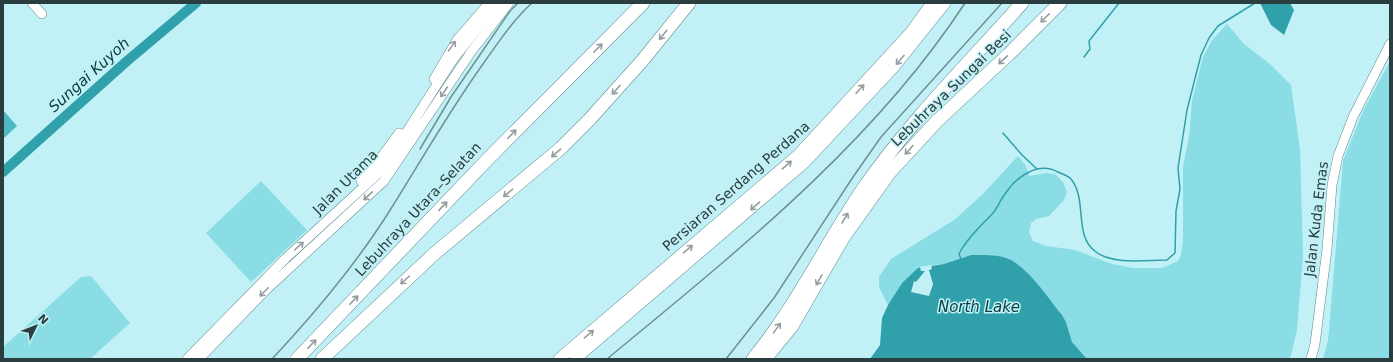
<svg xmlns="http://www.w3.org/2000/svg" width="1393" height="362" font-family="'DejaVu Sans',sans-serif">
	<rect width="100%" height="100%" fill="#c1f1f6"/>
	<path fill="#8adde5" d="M 1227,24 L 1244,44 L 1270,64 L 1291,85 L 1300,149 L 1303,256 L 1297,330 L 1290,359 L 1087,359 L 1072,342 L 1066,322 L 1062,315 L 1025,271 L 1011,260 L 971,255 L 944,264 L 931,265 L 902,283 L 888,305 L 879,287 L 879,277 L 891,259 L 954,220 L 983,194 L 1018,156 L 1026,166 L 1029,176 L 1046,173 L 1055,174 L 1063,182 L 1067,192 L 1064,200 L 1049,216 L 1036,219 L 1031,223 L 1029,232 L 1033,241 L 1046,246 L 1075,250 L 1112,264 L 1133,268 L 1162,268 L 1178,261 L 1181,255 L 1183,241 L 1183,166 L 1189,137 L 1192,101 L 1203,57 L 1212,40 Z
		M 1390,61 L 1390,359 L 1323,359 L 1328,341 L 1343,161 L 1363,111 Z
		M 261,181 L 307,230 L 251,282 L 206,233 Z
		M 91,276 L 130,323 L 90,359 L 3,359 L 3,347 L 81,277 Z"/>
	<path fill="#4eb9c3" d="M 3,110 L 17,126 L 3,139 Z"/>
	<path fill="#30a1aa" d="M 1260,3 L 1290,3 L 1294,10 L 1284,35 L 1271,25 Z
		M 971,255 C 984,255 999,254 1011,260 C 1032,272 1047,297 1062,315 L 1066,322 L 1072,342 L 1087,359 L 870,359 L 880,345 L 882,318 L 888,305 L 902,283 L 918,268 L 944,264 Z"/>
	<path fill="#c1f1f6" d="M 931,265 L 932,269 L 929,270 L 933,284 L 929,296 L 911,292 L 914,281 L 916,282 L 925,271 L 921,271 L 920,267 Z"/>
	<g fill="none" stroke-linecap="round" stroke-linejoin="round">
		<path stroke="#30a1aa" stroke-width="1.5" d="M 1084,57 L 1090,49 L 1089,41 L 1119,3
			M 1003,133 L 1022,155 L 1037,169
			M 961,259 L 959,254 C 967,238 982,225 994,212 C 998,206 1001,199 1005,194 C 1016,177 1038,161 1058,172 C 1062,174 1069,176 1071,179 C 1088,200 1073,236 1096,252 C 1114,265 1145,260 1167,260 L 1175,253 L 1176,211 L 1180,189 L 1178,168 L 1187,110 L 1201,55 L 1209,38 L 1218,26 L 1255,3"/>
		<path stroke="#30a1aa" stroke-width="10" d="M 3,172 L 127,61 L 196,3"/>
		<defs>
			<path id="minor" d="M 32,3 L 42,14
				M 434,79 L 457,40 L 489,3
				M 361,181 L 372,170 L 399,133
				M 187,359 L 286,258 L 379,173 L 395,150 L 452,61 L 498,3
				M 199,359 L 267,289 L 384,181 L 471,52 L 509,3
				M 1311,359 L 1315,344 L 1327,249 L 1332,185 L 1338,156 L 1353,117 L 1390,44"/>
			<path id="major" d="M 559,359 L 798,155 L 911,32 L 932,3
				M 575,359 L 805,162 L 893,68 L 945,3"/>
			<path id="highway" d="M 297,359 L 485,162 L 643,3
				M 322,359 L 434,254 L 561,148 L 589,120 L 642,61 L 689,3
				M 753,359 C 796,307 825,245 863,189 C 909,122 968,64 1022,3
				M 765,359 L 792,326 L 843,238 L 890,172 L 937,121 L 1009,54 L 1060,3"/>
		</defs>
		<use href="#minor" stroke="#5f8b90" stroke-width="10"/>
		<use href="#major" stroke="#5f8b90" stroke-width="12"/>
		<use href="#highway" stroke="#5f8b90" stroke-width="14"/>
		<use href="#minor" stroke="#fff" stroke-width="9"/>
		<use href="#major" stroke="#fff" stroke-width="11"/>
		<use href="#highway" stroke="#fff" stroke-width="13"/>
		<path stroke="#6f9093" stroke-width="1.5" d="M 420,149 L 451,97 L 510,11 L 518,3
			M 272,359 C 316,312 358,262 392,207 C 422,159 450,110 483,64 C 498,43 513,20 532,3
			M 607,359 C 735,253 873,144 965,3
			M 726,359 L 774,298 L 853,177 L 881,137 L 1002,3"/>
	</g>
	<defs><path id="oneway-shaft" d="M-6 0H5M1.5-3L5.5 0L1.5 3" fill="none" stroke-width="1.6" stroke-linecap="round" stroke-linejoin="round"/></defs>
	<g stroke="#949e9f">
		<use href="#oneway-shaft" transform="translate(1045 18) rotate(135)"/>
		<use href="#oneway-shaft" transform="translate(663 35) rotate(129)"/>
		<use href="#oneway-shaft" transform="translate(452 46) rotate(-55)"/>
		<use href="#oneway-shaft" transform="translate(598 48) rotate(-45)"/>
		<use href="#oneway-shaft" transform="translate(900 60) rotate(131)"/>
		<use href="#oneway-shaft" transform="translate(1003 60) rotate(137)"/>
		<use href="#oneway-shaft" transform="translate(860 89) rotate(-48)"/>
		<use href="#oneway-shaft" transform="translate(616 90) rotate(132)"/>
		<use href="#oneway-shaft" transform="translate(444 92) rotate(124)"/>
		<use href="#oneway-shaft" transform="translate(512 134) rotate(-46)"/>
		<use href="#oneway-shaft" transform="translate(909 150) rotate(132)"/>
		<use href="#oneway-shaft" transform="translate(556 153) rotate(139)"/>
		<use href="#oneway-shaft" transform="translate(787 165) rotate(-41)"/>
		<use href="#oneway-shaft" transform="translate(508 193) rotate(141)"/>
		<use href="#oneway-shaft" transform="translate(368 196) rotate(137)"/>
		<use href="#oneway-shaft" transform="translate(443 206) rotate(-47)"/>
		<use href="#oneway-shaft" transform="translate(755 206) rotate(139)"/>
		<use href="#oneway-shaft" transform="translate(845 218) rotate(-59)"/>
		<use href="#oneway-shaft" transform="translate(299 246) rotate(-42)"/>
		<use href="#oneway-shaft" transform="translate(688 249) rotate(-40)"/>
		<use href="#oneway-shaft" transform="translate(405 280) rotate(138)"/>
		<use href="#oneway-shaft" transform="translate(819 280) rotate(120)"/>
		<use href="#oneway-shaft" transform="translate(264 292) rotate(135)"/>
		<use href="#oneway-shaft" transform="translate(354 300) rotate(-46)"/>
		<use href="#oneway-shaft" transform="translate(777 328) rotate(-55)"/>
		<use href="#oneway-shaft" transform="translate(589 334) rotate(-40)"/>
		<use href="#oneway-shaft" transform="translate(312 344) rotate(-46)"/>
	</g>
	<g text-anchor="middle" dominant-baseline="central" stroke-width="3" stroke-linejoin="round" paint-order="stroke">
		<g font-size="14" fill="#2a3e3f" stroke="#c1f1f6">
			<text transform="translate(951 88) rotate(-44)">Lebuhraya Sungai Besi</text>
			<text transform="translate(345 182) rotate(-45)">Jalan Utama</text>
			<text transform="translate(736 186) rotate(-41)">Persiaran Serdang Perdana</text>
			<text transform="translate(418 209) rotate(-47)">Lebuhraya Utara–Selatan</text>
			<text transform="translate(1316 219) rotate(-83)">Jalan Kuda Emas</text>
		</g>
		<g font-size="15" font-style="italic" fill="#093c41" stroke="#c1f1f6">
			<text transform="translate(89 75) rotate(-42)">Sungai Kuyoh</text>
			<text x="979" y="307">North Lake</text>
		</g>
	</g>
	<rect width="1393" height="362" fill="none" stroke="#2a3e3f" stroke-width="8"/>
	<g transform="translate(36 326) rotate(47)" stroke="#c1f1f6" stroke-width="3" paint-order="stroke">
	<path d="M0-3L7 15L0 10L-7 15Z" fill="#2a3e3f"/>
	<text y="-6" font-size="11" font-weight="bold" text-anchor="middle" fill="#2a3e3f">N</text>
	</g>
</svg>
